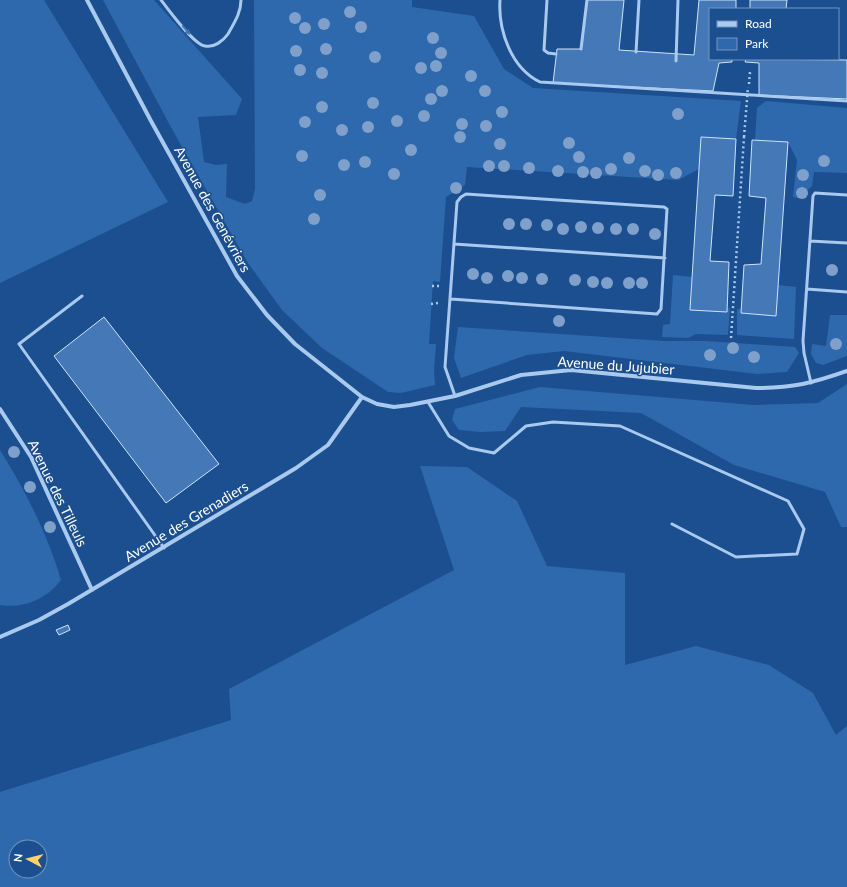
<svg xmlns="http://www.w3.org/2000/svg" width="847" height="887" font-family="Lato,sans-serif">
	<rect width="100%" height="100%" fill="#1b4f8f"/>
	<path fill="#2e69ad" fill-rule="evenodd" d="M 0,0 L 44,0 L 168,202 L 0,283 Z
		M 103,0 L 154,0 L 242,99 L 236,115 L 198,117 L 204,162 L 216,165 L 227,164 L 226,197 L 245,204 L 252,201 L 255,189 L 254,0 L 412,0 L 412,7 L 474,16 L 504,69 L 533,88 L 741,101 L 736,139 L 701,137 L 699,169 L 678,180 L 467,167 L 465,185 L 446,197 L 440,282 L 433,281 L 429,344 L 436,344 L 434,371 L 435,385 L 401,393 L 388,392 L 322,348 L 282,310 L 248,263 L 173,131 Z
		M 766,101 L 847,108 L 847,173 L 814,172 L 812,186 L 798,198 L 793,197 L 797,160 L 788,142 L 755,140 L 757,108 Z
		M 673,275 L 692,277 L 690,309 L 726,312 L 727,308 L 730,308 L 728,335 L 696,334 L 688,338 L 662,337 L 663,325 L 670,324 Z
		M 778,285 L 796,287 L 794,339 L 737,335 L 737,309 L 741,309 L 741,313 L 776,316 Z
		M 830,315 L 847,315 L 847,356 L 823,365 L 816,363 L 811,354 L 812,344 L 826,346 Z
		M 458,327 L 664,341 L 706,341 L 795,347 L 799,353 L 787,372 L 757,374 L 564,351 L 527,355 L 461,378 L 454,358 Z
		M 847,384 L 847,527 L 841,527 L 825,492 L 734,465 L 641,413 L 521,407 L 505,431 L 480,432 L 459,430 L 452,420 L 455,409 L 540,387 L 754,405 L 818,403 Z
		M 0,450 C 25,490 48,535 61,580 C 47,599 23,609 0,605 Z
		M 420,466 L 467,467 L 517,501 L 547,566 L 625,573 L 625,665 L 696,646 L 769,665 L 813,693 L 836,735 L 847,726 L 847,887 L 0,887 L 0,792 L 231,720 L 229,689 L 454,570 ZM 16,847 L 40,847 L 40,871 L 16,871 Z"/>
	<path fill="#4478b7" stroke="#cfe3fa" d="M 587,0 L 624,0 L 619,50 L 694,55 L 699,0 L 736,0 L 736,9 L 710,9 L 710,59 L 732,59 L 732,62 L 719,63 L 713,91 L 553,83 L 557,49 L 581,49 Z
		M 750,0 L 787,0 L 786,9 L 750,9 Z
		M 746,59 L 847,60 L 847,99 L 759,95 L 759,63 L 745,62 Z
		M 701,137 L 736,139 L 733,196 L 715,195 L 710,261 L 729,262 L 727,312 L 690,310 Z
		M 752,140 L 788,142 L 776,316 L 741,313 L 744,265 L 761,264 L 766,198 L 749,196 Z
		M 104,317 L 219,464 L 166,503 L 54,356 Z
		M 68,625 L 70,630 L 59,635 L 56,630 Z"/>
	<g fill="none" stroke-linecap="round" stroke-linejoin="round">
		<path stroke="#a9c9ee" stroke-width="2.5" stroke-dasharray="2 3" stroke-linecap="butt" d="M 749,84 L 750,72
			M 432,286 L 439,286
			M 431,304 L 438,303
			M 731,338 L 744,137"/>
		<path stroke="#a9c9ee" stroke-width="3" d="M 161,0 C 169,10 193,44 205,46 C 214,48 223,41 228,34 C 234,23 241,13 241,0
			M 500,0 C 498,30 511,68 540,82 L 847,101
			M 547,0 L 544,50 L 548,53 L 556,54
			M 581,49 L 587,0
			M 636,52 L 639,0
			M 676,61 L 678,0
			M 810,241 L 847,243
			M 454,244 L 665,258
			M 807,289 L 847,292
			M 82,296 L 19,344 L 164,548
			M 451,299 L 657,314 L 661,309 L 667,209 L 664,207 L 466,194 L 461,197 L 457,202 L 445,367 L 455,396
			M 811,383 L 804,353 L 803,341 L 813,196 L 815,193 L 847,195
			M 428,402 L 449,436 L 469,448 L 494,453 L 526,426 L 553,422 L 620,426 L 788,501 L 804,529 L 797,554 L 736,557 L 672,524"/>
		<path stroke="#a9c9ee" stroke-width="4" d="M 87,0 L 151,121 L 237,276 L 267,315 L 295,344 L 362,397 L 377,404 L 394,407 L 410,405 L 455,396 L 521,375 L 571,370 L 756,388 C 793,388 813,383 847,371
			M 0,409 L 31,457 L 92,590
			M 0,637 L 39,620 L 68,604 L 296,468 L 328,445 L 362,397"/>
		<path stroke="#a9c9ee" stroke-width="2.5" stroke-dasharray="2 3" stroke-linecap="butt" d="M 744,137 L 748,87"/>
	</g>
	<g fill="#7ea0ca">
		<circle cx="350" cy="12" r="6"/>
		<circle cx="295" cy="18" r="6"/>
		<circle cx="324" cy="24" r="6"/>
		<circle cx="361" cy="27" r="6"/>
		<circle cx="305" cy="28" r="6"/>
		<circle cx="433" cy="38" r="6"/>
		<circle cx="326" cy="49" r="6"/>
		<circle cx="296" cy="51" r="6"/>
		<circle cx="441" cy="53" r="6"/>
		<circle cx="375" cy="57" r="6"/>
		<circle cx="436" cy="66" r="6"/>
		<circle cx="421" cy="68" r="6"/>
		<circle cx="300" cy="70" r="6"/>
		<circle cx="322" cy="73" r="6"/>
		<circle cx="471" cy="76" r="6"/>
		<circle cx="442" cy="91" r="6"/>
		<circle cx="485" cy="91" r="6"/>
		<circle cx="431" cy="99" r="6"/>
		<circle cx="373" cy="103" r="6"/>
		<circle cx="322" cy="107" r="6"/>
		<circle cx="502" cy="112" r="6"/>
		<circle cx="678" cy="114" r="6"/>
		<circle cx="424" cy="116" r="6"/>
		<circle cx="397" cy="121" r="6"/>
		<circle cx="305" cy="122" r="6"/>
		<circle cx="462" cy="124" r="6"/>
		<circle cx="486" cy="126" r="6"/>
		<circle cx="368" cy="127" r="6"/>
		<circle cx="342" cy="130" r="6"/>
		<circle cx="460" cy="137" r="6"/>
		<circle cx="569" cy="143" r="6"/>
		<circle cx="500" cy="144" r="6"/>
		<circle cx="411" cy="150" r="6"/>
		<circle cx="302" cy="156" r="6"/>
		<circle cx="579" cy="157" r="6"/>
		<circle cx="629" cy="158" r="6"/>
		<circle cx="824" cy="161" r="6"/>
		<circle cx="365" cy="162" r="6"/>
		<circle cx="344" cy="165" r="6"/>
		<circle cx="489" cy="166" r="6"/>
		<circle cx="504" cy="166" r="6"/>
		<circle cx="529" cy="168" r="6"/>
		<circle cx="611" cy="169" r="6"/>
		<circle cx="558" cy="171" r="6"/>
		<circle cx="645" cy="171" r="6"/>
		<circle cx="583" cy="172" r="6"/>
		<circle cx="596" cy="173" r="6"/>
		<circle cx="676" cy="173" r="6"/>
		<circle cx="394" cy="174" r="6"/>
		<circle cx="658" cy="175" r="6"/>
		<circle cx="803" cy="175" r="6"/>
		<circle cx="456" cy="188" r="6"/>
		<circle cx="802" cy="193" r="6"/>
		<circle cx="320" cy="195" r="6"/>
		<circle cx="314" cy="219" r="6"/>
		<circle cx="509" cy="224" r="6"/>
		<circle cx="526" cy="224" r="6"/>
		<circle cx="547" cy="225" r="6"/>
		<circle cx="581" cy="227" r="6"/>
		<circle cx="598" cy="228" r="6"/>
		<circle cx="563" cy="229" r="6"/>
		<circle cx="616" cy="229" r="6"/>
		<circle cx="633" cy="229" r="6"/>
		<circle cx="655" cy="234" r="6"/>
		<circle cx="832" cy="270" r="6"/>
		<circle cx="473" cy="274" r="6"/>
		<circle cx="508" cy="276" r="6"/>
		<circle cx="487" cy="278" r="6"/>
		<circle cx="522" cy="278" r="6"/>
		<circle cx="542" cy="279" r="6"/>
		<circle cx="575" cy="280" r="6"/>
		<circle cx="593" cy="282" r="6"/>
		<circle cx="607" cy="283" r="6"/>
		<circle cx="629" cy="283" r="6"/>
		<circle cx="642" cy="283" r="6"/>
		<circle cx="559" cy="321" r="6"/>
		<circle cx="836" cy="344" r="6"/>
		<circle cx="733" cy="348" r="6"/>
		<circle cx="710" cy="355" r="6"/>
		<circle cx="754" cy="357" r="6"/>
		<circle cx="14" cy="452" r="6"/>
		<circle cx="30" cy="487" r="6"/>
		<circle cx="50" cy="527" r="6"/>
	</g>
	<defs><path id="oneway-solid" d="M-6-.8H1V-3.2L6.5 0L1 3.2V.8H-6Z"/></defs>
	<use fill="#4674ac" href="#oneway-solid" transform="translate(186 30) rotate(50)"/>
	<g text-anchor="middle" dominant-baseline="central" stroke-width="3" stroke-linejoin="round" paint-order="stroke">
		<g font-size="14" fill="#fff" stroke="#1b4f8f">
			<text transform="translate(213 209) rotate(61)">Avenue des Genévriers</text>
			<text transform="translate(616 365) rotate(4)">Avenue du Jujubier</text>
			<text transform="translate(58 493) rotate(64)">Avenue des Tilleuls</text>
			<text transform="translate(186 521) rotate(-31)">Avenue des Grenadiers</text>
		</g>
	</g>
	<rect x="709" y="8" width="130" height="52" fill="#1b4f8f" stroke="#7695bc"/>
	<rect x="717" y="21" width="20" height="6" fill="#a9c9ee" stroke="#7695bc"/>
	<text x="745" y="28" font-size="12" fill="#ffffff">Road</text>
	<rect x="717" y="38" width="20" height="12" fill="#2e69ad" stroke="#7695bc"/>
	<text x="745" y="48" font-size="12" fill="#ffffff">Park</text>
	<g transform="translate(28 859) rotate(277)"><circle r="19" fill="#1b4f8f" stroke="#7695bc"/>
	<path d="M0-3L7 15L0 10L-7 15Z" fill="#ffd166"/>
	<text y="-6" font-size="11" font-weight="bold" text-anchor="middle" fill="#ffffff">N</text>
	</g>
</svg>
